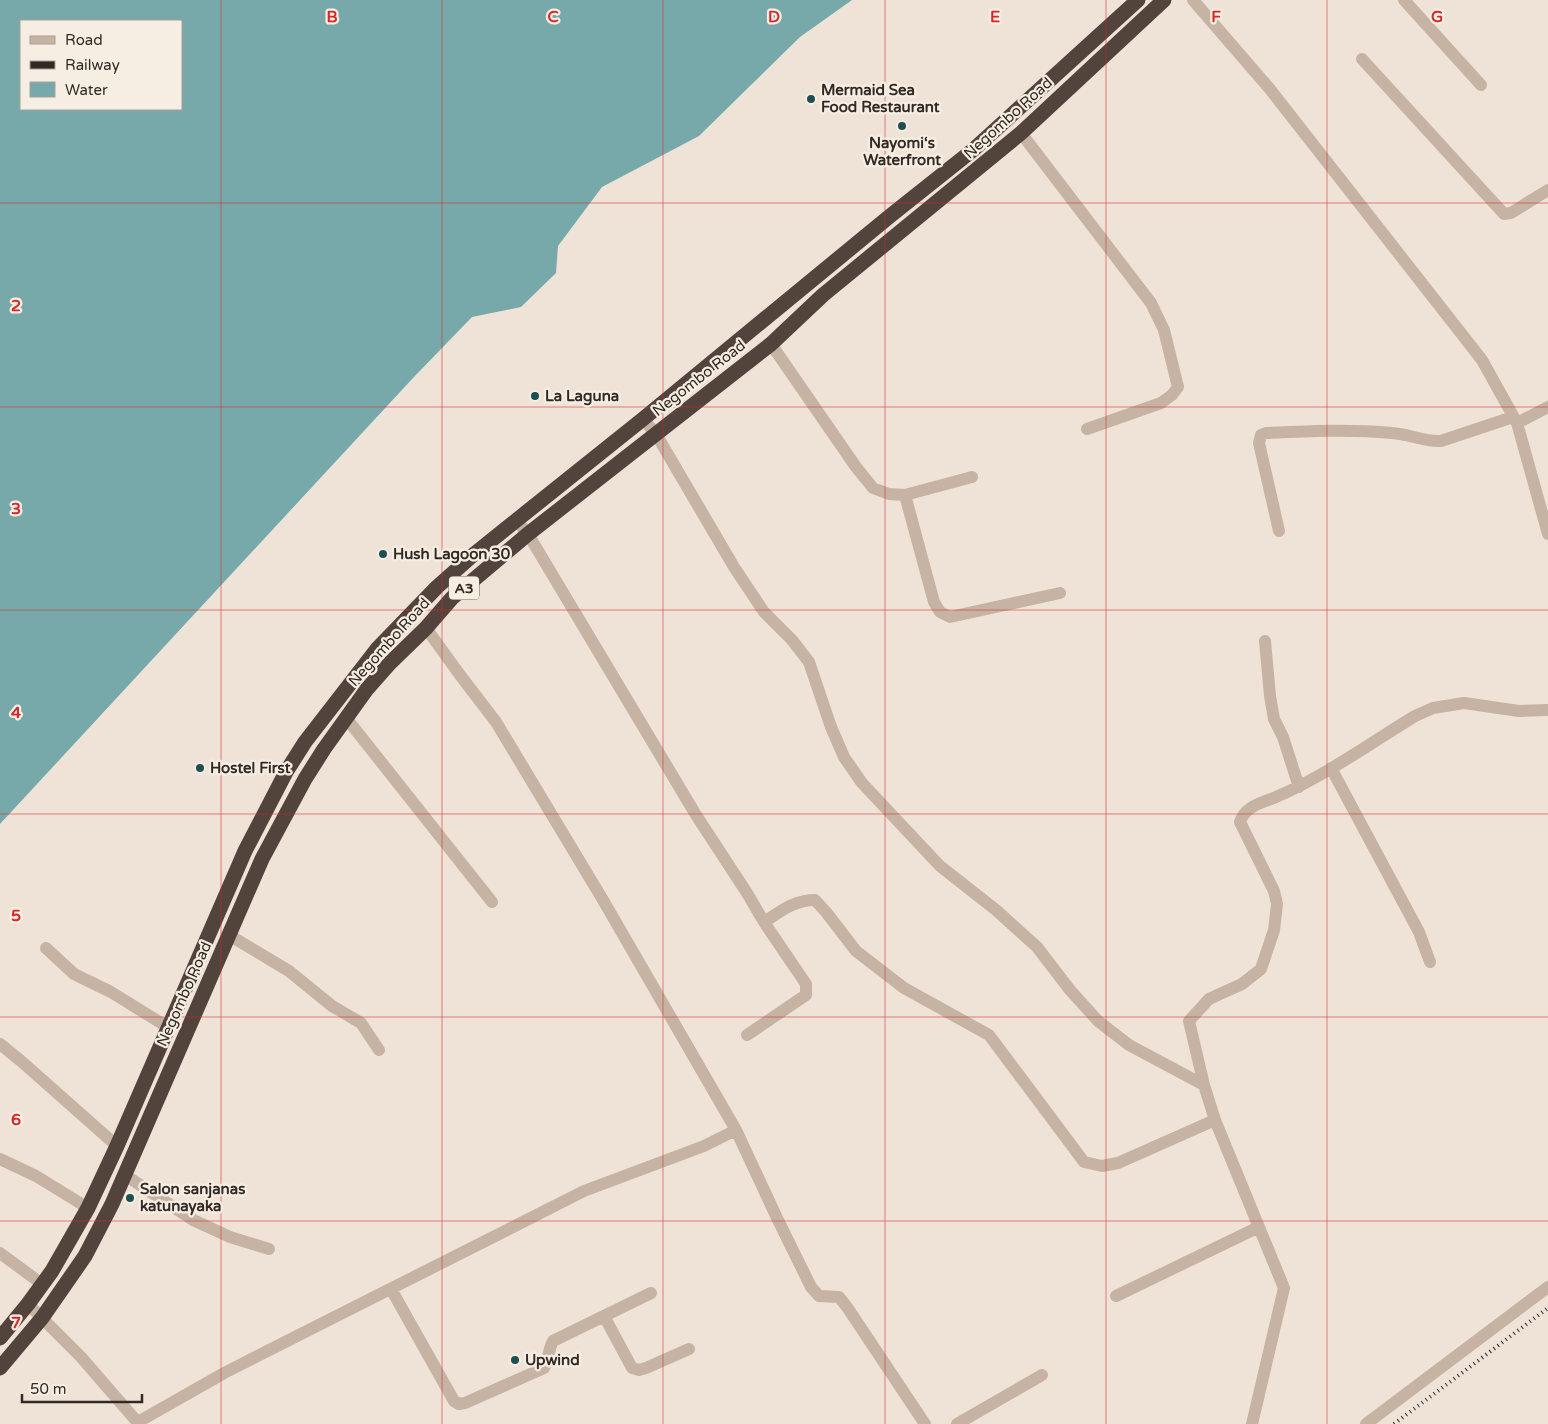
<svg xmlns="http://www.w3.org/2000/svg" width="1548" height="1424" font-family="'Varela Round',sans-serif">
	<rect width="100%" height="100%" fill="#efe3d7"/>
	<path fill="#78a9aa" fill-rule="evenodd" d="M 0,0 L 852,0 L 800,37 L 699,136 L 602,187 L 558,246 L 556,273 L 521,307 L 472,317 L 413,378 L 0,824 ZM 21,21 L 181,21 L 181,109 L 21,109 Z"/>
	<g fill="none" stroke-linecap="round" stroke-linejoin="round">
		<path stroke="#c6b3a4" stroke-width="12" d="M 1193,0 L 1269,88 L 1482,360 L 1517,423 L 1548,534
			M 1404,0 L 1481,85
			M 1362,59 L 1504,214 L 1511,213 L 1548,190
			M 1021,133 L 1151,303 L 1164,330 L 1178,387 L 1172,395 L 1161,403 L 1087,429
			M 771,344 L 856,467 L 873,488 L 889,494 L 905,495 L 934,602 L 940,612 L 950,617 L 1060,593
			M 643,419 L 656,434 L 734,567 L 764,612 L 792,640 L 809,662 L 831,727 L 844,757 L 862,783 L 940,866 L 996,910 L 1037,947 L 1070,990 L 1098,1021 L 1129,1045 L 1204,1085
			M 1517,423 L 1548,407
			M 905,495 L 972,477
			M 517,521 L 528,534 L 696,815 L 747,893 L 764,922 C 781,911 794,900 815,900 L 826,912 L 856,951 L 904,988 L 989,1035 L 1084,1162 L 1102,1166 L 1118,1163 L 1215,1120
			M 1279,531 L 1259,443 L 1261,435 L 1266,433 C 1308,431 1350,429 1392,433 C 1409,434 1424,442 1441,441 L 1513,417
			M 426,628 L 460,675 L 496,722 L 603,900 L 736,1130 L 777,1218 L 811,1287 L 819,1296 L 839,1297 L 847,1307 L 925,1424
			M 1265,641 L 1270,696 L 1274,719 L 1283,737 L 1299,787
			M 347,719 L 492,902
			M 1331,768 L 1419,932 L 1430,962
			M 229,935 L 289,971 L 332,1006 L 361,1023 L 379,1050
			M 46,948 L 74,974 L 111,992 L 169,1028
			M 747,1035 L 806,995 L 806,984 L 764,922
			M 0,1044 L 21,1061 L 117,1146
			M 0,1159 L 36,1176 L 88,1208
			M 125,1175 L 193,1220 L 230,1237 L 269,1249
			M 0,1253 L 42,1284
			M 391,1289 L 454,1401 L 459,1404 L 465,1403 L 544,1368 C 549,1359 548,1350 553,1341 L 651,1293
			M 1116,1296 L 1259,1227
			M 28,1304 L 81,1357 L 139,1424
			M 604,1316 L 632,1368 L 639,1370 L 646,1368 L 689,1349
			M 138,1422 L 226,1372 L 584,1191 L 704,1146 L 736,1130
			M 957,1424 L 1042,1375
			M 1252,1424 L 1284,1288 L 1215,1120 L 1204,1085 L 1189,1021 L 1209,999 L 1242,984 L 1261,969 L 1274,930 L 1277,904 L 1274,891 L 1240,822 C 1245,806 1262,803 1276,797 C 1325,776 1369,744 1415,716 L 1433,708 L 1464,703 L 1519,711 L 1548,710
			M 1366,1424 L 1548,1287"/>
		<path stroke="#53433d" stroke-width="15" d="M 0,1338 L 28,1304 L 52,1271 L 88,1208 L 117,1146 L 245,851 L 286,772 L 305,742 L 377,649 L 437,587 L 473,555 L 643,419 L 890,216 L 973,150 L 1138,0
			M 0,1368 L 42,1318 L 85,1256 L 112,1204 L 262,859 L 305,779 L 324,749 L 367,689 L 390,663 L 426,628 L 452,598 L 528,534 L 771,344 L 823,295 L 1021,133 L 1164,0"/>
		<path stroke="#322925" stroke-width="4" stroke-dasharray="1 4" stroke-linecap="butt" d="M 1394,1424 L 1548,1308"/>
	</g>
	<path fill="none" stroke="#d62828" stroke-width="1" stroke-opacity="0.55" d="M 221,0 L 221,1424M 442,0 L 442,1424M 663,0 L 663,1424M 885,0 L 885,1424M 1106,0 L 1106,1424M 1327,0 L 1327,1424M 0,203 L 1548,203M 0,407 L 1548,407M 0,610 L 1548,610M 0,814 L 1548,814M 0,1017 L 1548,1017M 0,1221 L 1548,1221"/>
	<g fill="#1d4f51" stroke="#f7eee3" stroke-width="2">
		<circle cx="811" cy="99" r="5"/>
		<circle cx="902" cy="126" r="5"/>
		<circle cx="535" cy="396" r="5"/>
		<circle cx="383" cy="554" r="5"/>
		<circle cx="200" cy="768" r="5"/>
		<circle cx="130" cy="1198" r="5"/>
		<circle cx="515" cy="1360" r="5"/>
	</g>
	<g text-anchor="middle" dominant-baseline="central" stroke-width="4.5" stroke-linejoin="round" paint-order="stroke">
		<rect fill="#f7eee3" stroke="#6d645e" stroke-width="1" x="449" y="576.5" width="30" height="23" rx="4"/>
		<g font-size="14" font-weight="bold" fill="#322925">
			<text x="464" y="588">A3</text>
		</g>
		<g font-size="15" font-weight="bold" fill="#322925" stroke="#f7eee3" text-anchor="start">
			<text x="821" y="90">Mermaid Sea<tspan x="821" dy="17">Food Restaurant</tspan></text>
			<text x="902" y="143" text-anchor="middle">Nayomi‘s<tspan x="902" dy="17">Waterfront</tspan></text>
			<text x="545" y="396">La Laguna</text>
			<text x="393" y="554">Hush Lagoon 30</text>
			<text x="210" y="768">Hostel First</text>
			<text x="140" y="1189">Salon sanjanas<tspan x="140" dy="17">katunayaka</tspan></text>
			<text x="525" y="1360">Upwind</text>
		</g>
		<g font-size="15" fill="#322925" stroke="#f7eee3">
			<text transform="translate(1008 118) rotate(-42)">Negombo Road</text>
			<text transform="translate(699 378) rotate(-38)">Negombo Road</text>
			<text transform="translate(389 642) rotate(-48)">Negombo Road</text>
			<text transform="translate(184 994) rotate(-66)">Negombo Road</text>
		</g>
	</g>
	<g font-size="16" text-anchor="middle" font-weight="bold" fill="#d62828" stroke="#f7eee3" stroke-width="4.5" stroke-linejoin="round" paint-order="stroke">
		<text x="332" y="22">B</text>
		<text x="553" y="22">C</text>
		<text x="774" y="22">D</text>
		<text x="995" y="22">E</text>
		<text x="1216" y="22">F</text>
		<text x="1437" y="22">G</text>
		<text x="16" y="311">2</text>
		<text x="16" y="514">3</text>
		<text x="16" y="718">4</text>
		<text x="16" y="921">5</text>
		<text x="16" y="1125">6</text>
		<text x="16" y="1328">7</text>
	</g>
	<rect x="20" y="20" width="162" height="90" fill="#f7eee3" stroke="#a89f97"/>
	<rect x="30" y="36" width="25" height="8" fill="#c6b3a4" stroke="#a89f97"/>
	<text x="65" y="45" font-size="15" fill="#322925">Road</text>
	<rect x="30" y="61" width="25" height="8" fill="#322925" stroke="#a89f97"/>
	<text x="65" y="70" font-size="15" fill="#322925">Railway</text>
	<rect x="30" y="82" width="25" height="15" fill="#78a9aa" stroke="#a89f97"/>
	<text x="65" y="95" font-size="15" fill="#322925">Water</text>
	<path d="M22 1394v8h120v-8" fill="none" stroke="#322925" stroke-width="2.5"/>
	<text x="30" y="1394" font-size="15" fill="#322925" stroke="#f7eee3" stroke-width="4" paint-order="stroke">50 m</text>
</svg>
